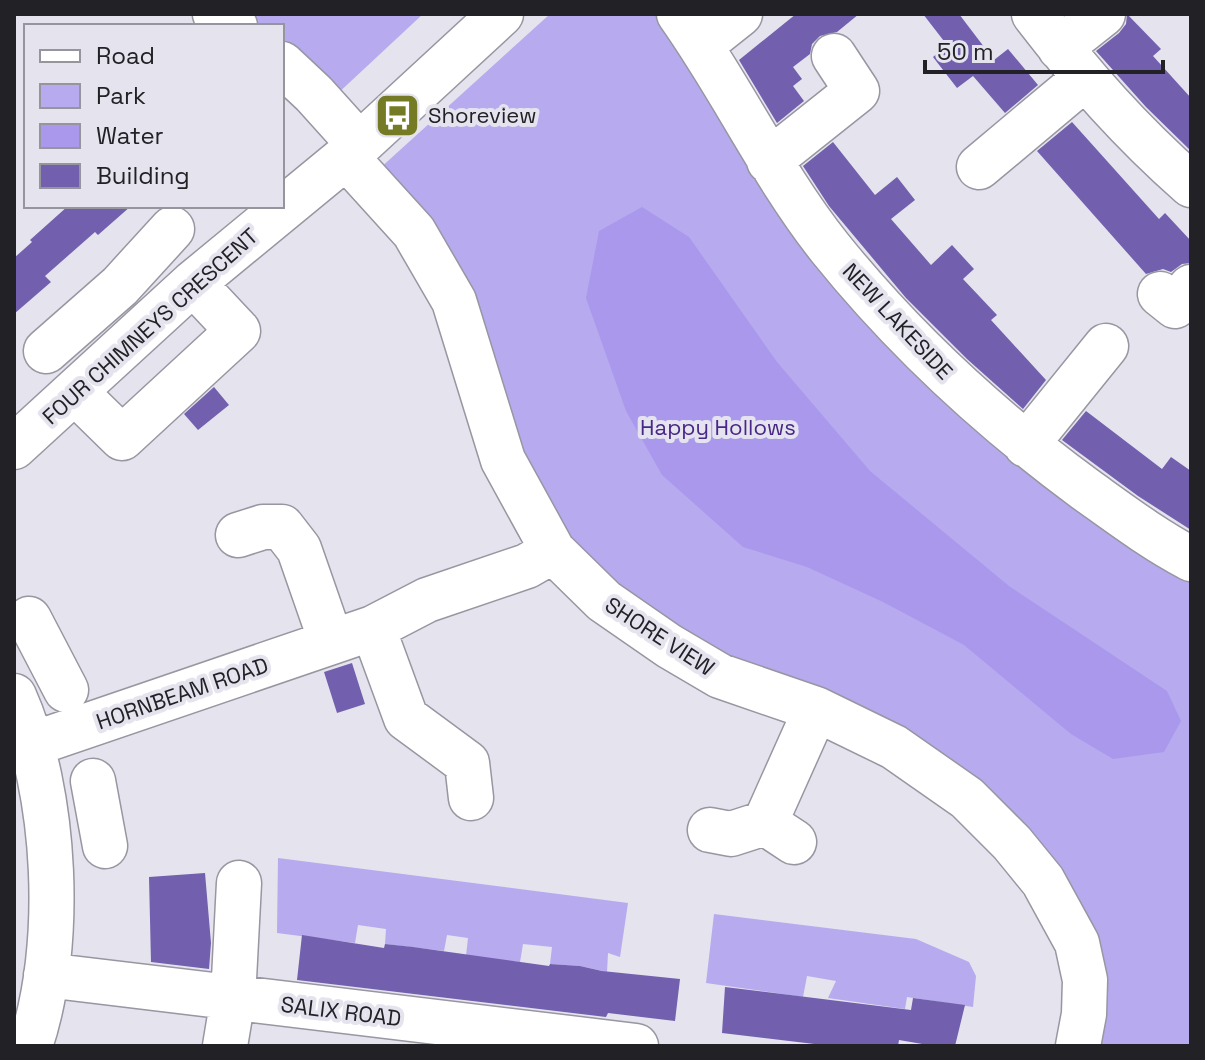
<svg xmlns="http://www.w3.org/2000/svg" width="1205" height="1060" font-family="'Space Grotesk',sans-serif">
	<rect width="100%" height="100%" fill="#e4e3ee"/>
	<path fill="#b7aaee" d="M 243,14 L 423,14 L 335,96 L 282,44 L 282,26 L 259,26 Z
		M 550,14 L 660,14 L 742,148 L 1141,549 L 1191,582 L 1191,1046 L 1092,1046 L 1040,859 L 742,669 L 639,609 L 554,524 L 378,170 Z
		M 278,858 L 628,903 L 620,957 L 608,953 L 607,972 L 580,966 L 550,964 L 552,947 L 523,944 L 520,962 L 466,956 L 468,938 L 447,935 L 444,951 L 385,944 L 386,929 L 358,925 L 355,943 L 277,933 Z
		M 714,914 L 916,939 L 969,962 L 976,976 L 973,1007 L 907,997 L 905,1009 L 828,998 L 836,981 L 807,976 L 803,997 L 706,983 Z"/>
	<path fill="#aa98ec" d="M 642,207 L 689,237 L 777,362 L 870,471 L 1009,586 L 1167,691 L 1181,721 L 1164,752 L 1113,759 L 1071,734 L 964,645 L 883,602 L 807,567 L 743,547 L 662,475 L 626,411 L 586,298 L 599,231 Z"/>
	<path fill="#725fae" d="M 796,14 L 859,14 L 837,32 L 820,36 L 812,44 L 810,54 L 793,67 L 802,79 L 793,86 L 804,101 L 777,123 L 739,60 Z
		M 923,14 L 959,14 L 994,60 L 1008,49 L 1038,85 L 1005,113 L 973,76 L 957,88 L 933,57 L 947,45 Z
		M 1127,14 L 1161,49 L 1153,56 L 1191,98 L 1191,151 L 1146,107 L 1096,51 L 1119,33 L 1126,24 Z
		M 1072,122 L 1159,219 L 1165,213 L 1191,241 L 1191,263 L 1182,264 L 1171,272 L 1163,269 L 1146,274 L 1037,151 Z
		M 833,142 L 875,195 L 897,177 L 915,200 L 891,219 L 931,265 L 952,245 L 974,269 L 963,279 L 997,315 L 991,320 L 1046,380 L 1023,409 L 967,359 L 906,298 L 829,206 L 803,166 Z
		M 68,206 L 131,206 L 98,235 L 95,232 L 45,276 L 51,282 L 14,314 L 14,258 L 32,242 L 30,240 Z
		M 214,387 L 229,405 L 198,430 L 184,414 Z
		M 1086,411 L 1162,469 L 1171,457 L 1191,471 L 1191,530 L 1138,496 L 1062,440 Z
		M 352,663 L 365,704 L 337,713 L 324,672 Z
		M 205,873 L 211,943 L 209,969 L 151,962 L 149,877 Z
		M 302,935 L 384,948 L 385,944 L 413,947 L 549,966 L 550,964 L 580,966 L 602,971 L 680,979 L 675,1021 L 608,1013 L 606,1017 L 297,980 Z
		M 725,987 L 911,1010 L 913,998 L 965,1005 L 955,1046 L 934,1046 L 899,1040 L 898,1046 L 831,1046 L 722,1033 Z"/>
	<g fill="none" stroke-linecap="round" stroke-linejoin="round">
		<defs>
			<path id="minor" d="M 215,14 L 235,26
				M 679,14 C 733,90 772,175 830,248 C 904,340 990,419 1085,489 C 1120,514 1153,539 1191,559
				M 1034,14 C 1084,79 1130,131 1191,185
				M 701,45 L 740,14
				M 1060,48 L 1103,14
				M 282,64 L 314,94 L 359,144
				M 346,157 L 414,232 L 454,301 L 503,460 L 553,551 L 604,601 L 669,646 L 720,676 L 816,709 L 894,747 L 967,798 L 1012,843 L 1043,881 L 1077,943 L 1085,980 L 1084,1014 L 1078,1046
				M 769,161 L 857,91 L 834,56
				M 979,167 L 1084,79
				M 1160,294 L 1175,306 L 1191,287
				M 46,351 L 120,286 L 172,229
				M 75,392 L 122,438 L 238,331 L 193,283
				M 1026,445 L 1106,346
				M 14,447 L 193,283 L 346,157 L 501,14
				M 238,535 L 263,527 L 282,527 L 299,549 L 331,641
				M 29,619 L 66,690
				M 373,628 L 406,718 L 467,763 L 471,798
				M 14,696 C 57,792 64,947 30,1046
				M 33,744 L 373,628 L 427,600 L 527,566 L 553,551
				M 93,781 L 105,846
				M 765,823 L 816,709
				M 710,830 L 731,834 L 765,823 L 794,842
				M 46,975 L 636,1046
				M 225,1046 L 233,998 L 239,883"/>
		</defs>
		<use href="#minor" stroke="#9796a1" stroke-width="47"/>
		<use href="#minor" stroke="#fff" stroke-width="44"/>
	</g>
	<defs>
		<symbol id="bus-square" viewBox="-11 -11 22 22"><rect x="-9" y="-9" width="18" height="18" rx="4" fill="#757b24" stroke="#e4e3ee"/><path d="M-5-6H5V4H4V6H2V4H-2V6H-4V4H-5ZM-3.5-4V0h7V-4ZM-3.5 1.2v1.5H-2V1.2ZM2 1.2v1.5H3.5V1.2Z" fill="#fff"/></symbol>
	</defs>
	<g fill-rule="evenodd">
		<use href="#bus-square" x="372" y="90" width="51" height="51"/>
	</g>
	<g text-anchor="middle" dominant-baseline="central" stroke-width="8" stroke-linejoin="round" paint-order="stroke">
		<g font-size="22" fill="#222126" stroke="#e4e3ee" text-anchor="start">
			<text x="428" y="115">Shoreview</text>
		</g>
		<g font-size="22" fill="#222126" stroke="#e4e3ee">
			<text transform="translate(898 321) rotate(47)">NEW LAKESIDE</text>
			<text transform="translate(150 326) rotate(-42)">FOUR CHIMNEYS CRESCENT</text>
			<text transform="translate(660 636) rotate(33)">SHORE VIEW</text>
			<text transform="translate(182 693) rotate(-19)">HORNBEAM ROAD</text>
			<text transform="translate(341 1011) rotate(7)">SALIX ROAD</text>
		</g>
		<g font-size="22" fill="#482788" stroke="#e4e3ee">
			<text x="718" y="427">Happy Hollows</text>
		</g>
	</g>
	<rect width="1205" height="1060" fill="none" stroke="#222126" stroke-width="32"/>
	<rect x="24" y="24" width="260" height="184" fill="#e4e3ee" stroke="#96959e" stroke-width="2"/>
	<rect x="40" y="50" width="40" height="12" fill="#ffffff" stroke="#96959e" stroke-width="2"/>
	<text x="96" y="64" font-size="24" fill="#222126">Road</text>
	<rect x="40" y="84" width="40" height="24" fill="#b7aaee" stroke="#96959e" stroke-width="2"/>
	<text x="96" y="104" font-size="24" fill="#222126">Park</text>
	<rect x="40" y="124" width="40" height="24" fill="#aa98ec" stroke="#96959e" stroke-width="2"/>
	<text x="96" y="144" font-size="24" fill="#222126">Water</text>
	<rect x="40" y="164" width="40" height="24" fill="#725fae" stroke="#96959e" stroke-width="2"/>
	<text x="96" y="184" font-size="24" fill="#222126">Building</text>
	<path d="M925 60v12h238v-12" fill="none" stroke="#222126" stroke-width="4"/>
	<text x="937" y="60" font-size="24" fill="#222126" stroke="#e4e3ee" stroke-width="6" paint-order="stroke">50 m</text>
</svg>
